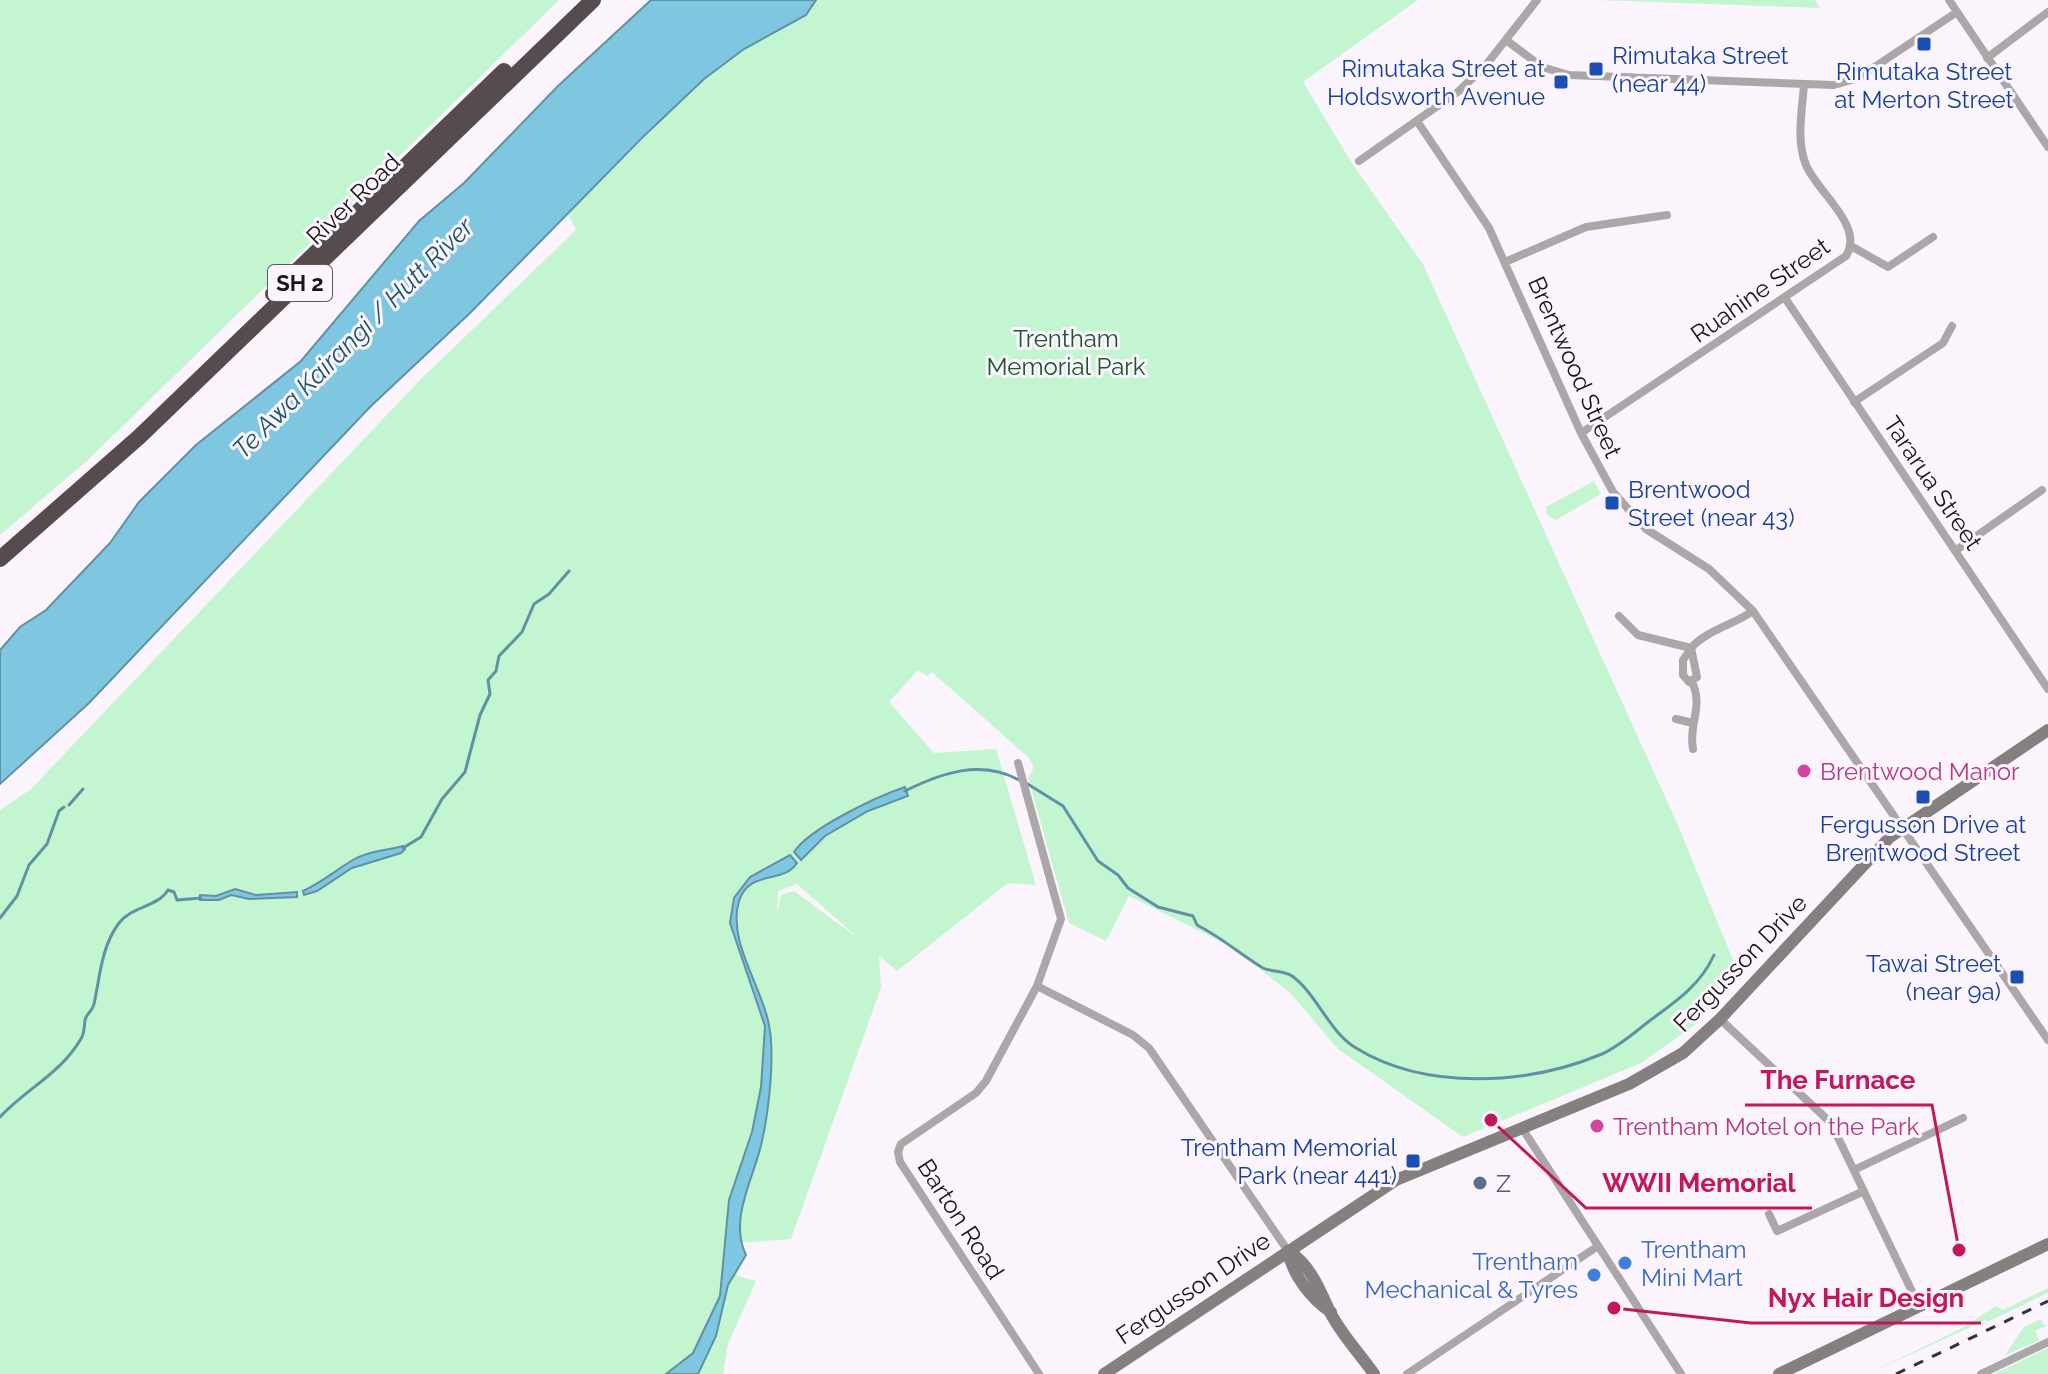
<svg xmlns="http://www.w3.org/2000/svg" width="2048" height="1374" font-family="Raleway,sans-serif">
	<rect width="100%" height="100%" fill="#fcf4fc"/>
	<path fill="#c3f5d0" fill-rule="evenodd" d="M 0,0 L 559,0 L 90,458 L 0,535 Z
		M 816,0 L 1418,0 L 1303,82 L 1353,165 L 1423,264 L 1677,823 L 1740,977 L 1695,1025 L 1641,1063 L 1463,1137 L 1338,1049 L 1291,994 L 1234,948 L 1129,896 L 1106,941 L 1069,923 L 1028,778 L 1034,767 L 1028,757 L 932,672 L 927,676 L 918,670 L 889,702 L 934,753 L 996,749 L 1036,885 L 1008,883 L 897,971 L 879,956 L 881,988 L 791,1239 L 739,1243 L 737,1276 L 756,1281 L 728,1344 L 723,1374 L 0,1374 L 0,810 L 31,789 L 422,378 L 576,230 L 568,214 L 704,79 L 744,49 L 806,15 ZM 797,884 L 855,935 L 855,936 L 794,891 L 781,895 L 777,914 L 778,891 Z
		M 1597,0 L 1815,0 L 1820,8 Z
		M 1594,481 L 1601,494 L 1556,520 L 1547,515 L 1546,507 Z
		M 2048,1288 L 2048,1293 L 1987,1322 L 1986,1320 L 1868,1374 L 1960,1329 L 1996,1306 L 2003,1310 Z
		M 2041,1319 L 2044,1325 L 2048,1325 L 2035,1331 L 2039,1340 L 2004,1356 L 2024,1327 Z
		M 2048,1348 L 2048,1374 L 1994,1374 Z"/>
	<path fill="#7fc6e1" stroke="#6091a5" stroke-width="2" d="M 651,0 L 816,0 L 806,15 L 744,49 L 704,79 L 642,138 L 470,313 L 370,407 L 89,703 L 0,784 L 0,650 L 20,627 L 46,610 L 110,543 L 139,502 L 196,445 L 301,361 L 419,221 L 464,183 L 558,86 Z
		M 905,787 L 908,796 L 868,811 L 825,836 L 801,860 L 794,852 C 810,828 876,797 905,787 Z
		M 403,846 L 405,849 L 401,853 L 352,868 L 317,891 L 304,895 L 303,891 C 321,883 335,871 351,861 C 367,851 385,851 403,846 Z
		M 790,855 L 797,863 C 783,885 749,869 739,901 C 727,941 762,986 769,1025 C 775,1056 769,1110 762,1141 C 755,1176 728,1219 746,1255 L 728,1285 L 716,1336 L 698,1374 L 666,1374 L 693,1353 L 720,1296 L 729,1200 L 752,1132 L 761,1087 L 765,1026 L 730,923 L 734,898 L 750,877 Z
		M 235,889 L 256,895 L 297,892 L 297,897 L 249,899 L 231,895 L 219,900 L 200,900 L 200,895 L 216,896 Z"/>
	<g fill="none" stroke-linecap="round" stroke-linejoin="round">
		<path stroke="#6091a5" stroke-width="3" d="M 1026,783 L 1063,806 L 1098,861 L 1118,875 L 1128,888 L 1158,907 L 1193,916 L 1197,925 C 1221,937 1241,955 1263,968 C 1271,972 1283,970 1292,976 C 1317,994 1329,1032 1356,1048 C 1426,1091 1528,1085 1602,1054 C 1620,1046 1636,1031 1652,1019 C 1677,1001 1701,984 1714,955
			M 905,791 C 941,773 981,759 1019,780
			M 69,805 L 83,789
			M 403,848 L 421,837 L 442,799 L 465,772 L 480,715 L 490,694 L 488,680 L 496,671 L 499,656 L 522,632 L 534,604 L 549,594 L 569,571
			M 0,918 L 17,896 L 29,865 L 47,844 L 59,811 L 64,807
			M 0,1117 C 27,1088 62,1073 82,1037 C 85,1030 84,1027 85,1020 C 87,1013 93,1010 94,1004 C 100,977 101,947 119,923 C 132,906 158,907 168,890 L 174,892 L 177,900 L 201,898"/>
		<path stroke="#aba6a7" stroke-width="8" d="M 1949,0 L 2048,147
			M 1506,40 L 1542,67 L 1569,75 L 1834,85 L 1858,78 L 1957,12
			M 1987,58 L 2048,12
			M 1417,121 L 1489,228 L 1581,433 L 1613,492 L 1646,529 L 1709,569 L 1753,611 L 2048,1040
			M 1359,161 L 1459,91 L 1486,65 L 1537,0
			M 1851,246 L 1888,267 L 1933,237
			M 1505,262 L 1586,227 L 1667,215
			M 1785,298 L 2048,689
			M 1854,402 L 1943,343 L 1952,326
			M 1581,433 L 1846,256 C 1865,226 1817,192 1806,165 C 1796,141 1802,110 1804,85
			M 1955,551 L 2042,490
			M 1619,616 L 1638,635 L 1691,648
			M 1690,650 L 1683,660 L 1683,675 L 1689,682 L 1697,677 L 1691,648 C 1707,630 1733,625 1753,611
			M 1692,682 C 1704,707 1688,724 1693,749
			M 1676,719 L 1693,723
			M 1018,763 L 1061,919 L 1037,986 L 1133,1035 L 1149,1048 L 1288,1251
			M 1037,986 L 986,1081 L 976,1093 L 901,1144 L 898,1152 L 900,1162 L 1039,1374
			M 1720,1019 L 1831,1123 L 1919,1306
			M 1522,1128 L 1681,1374
			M 1854,1170 L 1963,1118
			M 1769,1214 L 1777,1231 L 1864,1191
			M 1407,1374 L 1598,1246
			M 1981,1374 L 2048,1342"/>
		<path stroke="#867f80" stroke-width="12" d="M 1288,1251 C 1310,1264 1320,1290 1330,1312 C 1341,1334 1360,1354 1374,1374
			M 1288,1251 C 1292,1274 1311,1299 1331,1312
			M 1104,1374 L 1396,1180 L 1629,1084 L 1683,1053 L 1720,1019 L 1890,837 L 2048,730
			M 1779,1374 L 2048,1244"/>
		<path stroke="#564c4e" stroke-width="16" d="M 273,294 L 504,71
			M 0,559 L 139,437 L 593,0"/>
		<path stroke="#363336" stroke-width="3" stroke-dasharray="10 10" stroke-linecap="butt" d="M 1896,1374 L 2048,1301"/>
	</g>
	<g fill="#1a4fb4" stroke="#fcf4fc" stroke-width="3">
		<rect x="1916" y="36" width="16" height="16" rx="4"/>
		<rect x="1588" y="61" width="16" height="16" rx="4"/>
		<rect x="1553" y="74" width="16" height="16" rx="4"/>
		<rect x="1604" y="495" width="16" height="16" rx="4"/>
		<rect x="1915" y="789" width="16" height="16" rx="4"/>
		<rect x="2009" y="969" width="16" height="16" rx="4"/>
		<rect x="1405" y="1153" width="16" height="16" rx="4"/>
	</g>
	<g fill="#d1479c" stroke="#fcf4fc" stroke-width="3">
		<circle cx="1804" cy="771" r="8"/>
		<circle cx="1597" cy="1126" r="8"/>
	</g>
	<circle fill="#5c6f8a" stroke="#fcf4fc" stroke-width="3" cx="1480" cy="1183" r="8"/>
	<g fill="#3f7fe0" stroke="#fcf4fc" stroke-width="3">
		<circle cx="1625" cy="1263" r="8"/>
		<circle cx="1594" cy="1275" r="8"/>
	</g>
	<g text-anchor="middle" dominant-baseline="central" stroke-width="6" stroke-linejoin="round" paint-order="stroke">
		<rect fill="#fcf4fc" stroke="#5d595d" stroke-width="2" x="268" y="265" width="64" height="36" rx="6"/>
		<g font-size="22" font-weight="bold" fill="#191619">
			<text x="300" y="283">SH 2</text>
		</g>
		<g font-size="24" fill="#164399" stroke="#fcf4fc" text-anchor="end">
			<text x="1612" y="55" text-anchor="start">Rimutaka Street<tspan x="1612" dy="28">(near 44)</tspan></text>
			<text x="1545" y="68">Rimutaka Street at<tspan x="1545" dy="28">Holdsworth Avenue</tspan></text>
			<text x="1924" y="71" text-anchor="middle">Rimutaka Street<tspan x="1924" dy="28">at Merton Street</tspan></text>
			<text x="1628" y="489" text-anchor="start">Brentwood<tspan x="1628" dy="28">Street (near 43)</tspan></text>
			<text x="1923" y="824" text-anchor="middle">Fergusson Drive at<tspan x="1923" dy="28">Brentwood Street</tspan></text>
			<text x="2001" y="963">Tawai Street<tspan x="2001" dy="28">(near 9a)</tspan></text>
			<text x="1397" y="1147">Trentham Memorial<tspan x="1397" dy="28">Park (near 441)</tspan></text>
		</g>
		<g font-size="24" fill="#191619" stroke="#fcf4fc">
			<text transform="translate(353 199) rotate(-44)">River Road</text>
			<text transform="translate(1760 290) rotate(-35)">Ruahine Street</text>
			<text transform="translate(1575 367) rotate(66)">Brentwood Street</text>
			<text transform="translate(1933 483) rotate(56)">Tararua Street</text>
			<text transform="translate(1740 963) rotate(-46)">Fergusson Drive</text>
			<text transform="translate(961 1219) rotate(57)">Barton Road</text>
			<text transform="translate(1193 1288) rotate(-34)">Fergusson Drive</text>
		</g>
		<g font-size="24" fill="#175630" stroke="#fcf4fc">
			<text x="1066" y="338">Trentham<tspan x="1066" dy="28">Memorial Park</tspan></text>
		</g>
		<g font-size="24" fill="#b23c85" stroke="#fcf4fc" text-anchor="start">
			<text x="1820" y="771">Brentwood Manor</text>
			<text x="1613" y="1126">Trentham Motel on the Park</text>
		</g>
		<g font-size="24" fill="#4e5e75" stroke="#fcf4fc" text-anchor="start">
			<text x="1496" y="1183">Z</text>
		</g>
		<g font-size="24" fill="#366cbe" stroke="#fcf4fc" text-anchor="start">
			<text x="1641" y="1249">Trentham<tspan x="1641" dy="28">Mini Mart</tspan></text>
			<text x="1578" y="1261" text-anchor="end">Trentham<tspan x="1578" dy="28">Mechanical &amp; Tyres</tspan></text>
		</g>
		<g font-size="26" font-style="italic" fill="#1a5568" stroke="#fcf4fc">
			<text transform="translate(353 338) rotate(-45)">Te Awa Kairangi / Hutt River</text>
		</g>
	</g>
	<path fill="none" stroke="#c2185b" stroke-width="3" d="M1959 1250L1932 1105H1745M1491 1120L1586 1208H1812M1614 1308L1751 1323H1981"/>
	<g fill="#c2185b" stroke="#fcf4fc" stroke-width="3">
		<circle cx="1959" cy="1250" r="8"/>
		<circle cx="1491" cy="1120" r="8"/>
		<circle cx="1614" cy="1308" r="8"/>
	</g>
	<g font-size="26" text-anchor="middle" font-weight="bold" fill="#c2185b" stroke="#fcf4fc" stroke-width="6" stroke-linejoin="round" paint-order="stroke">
		<text x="1838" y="1089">The Furnace</text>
		<text x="1699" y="1192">WWII Memorial</text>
		<text x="1866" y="1307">Nyx Hair Design</text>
	</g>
</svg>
